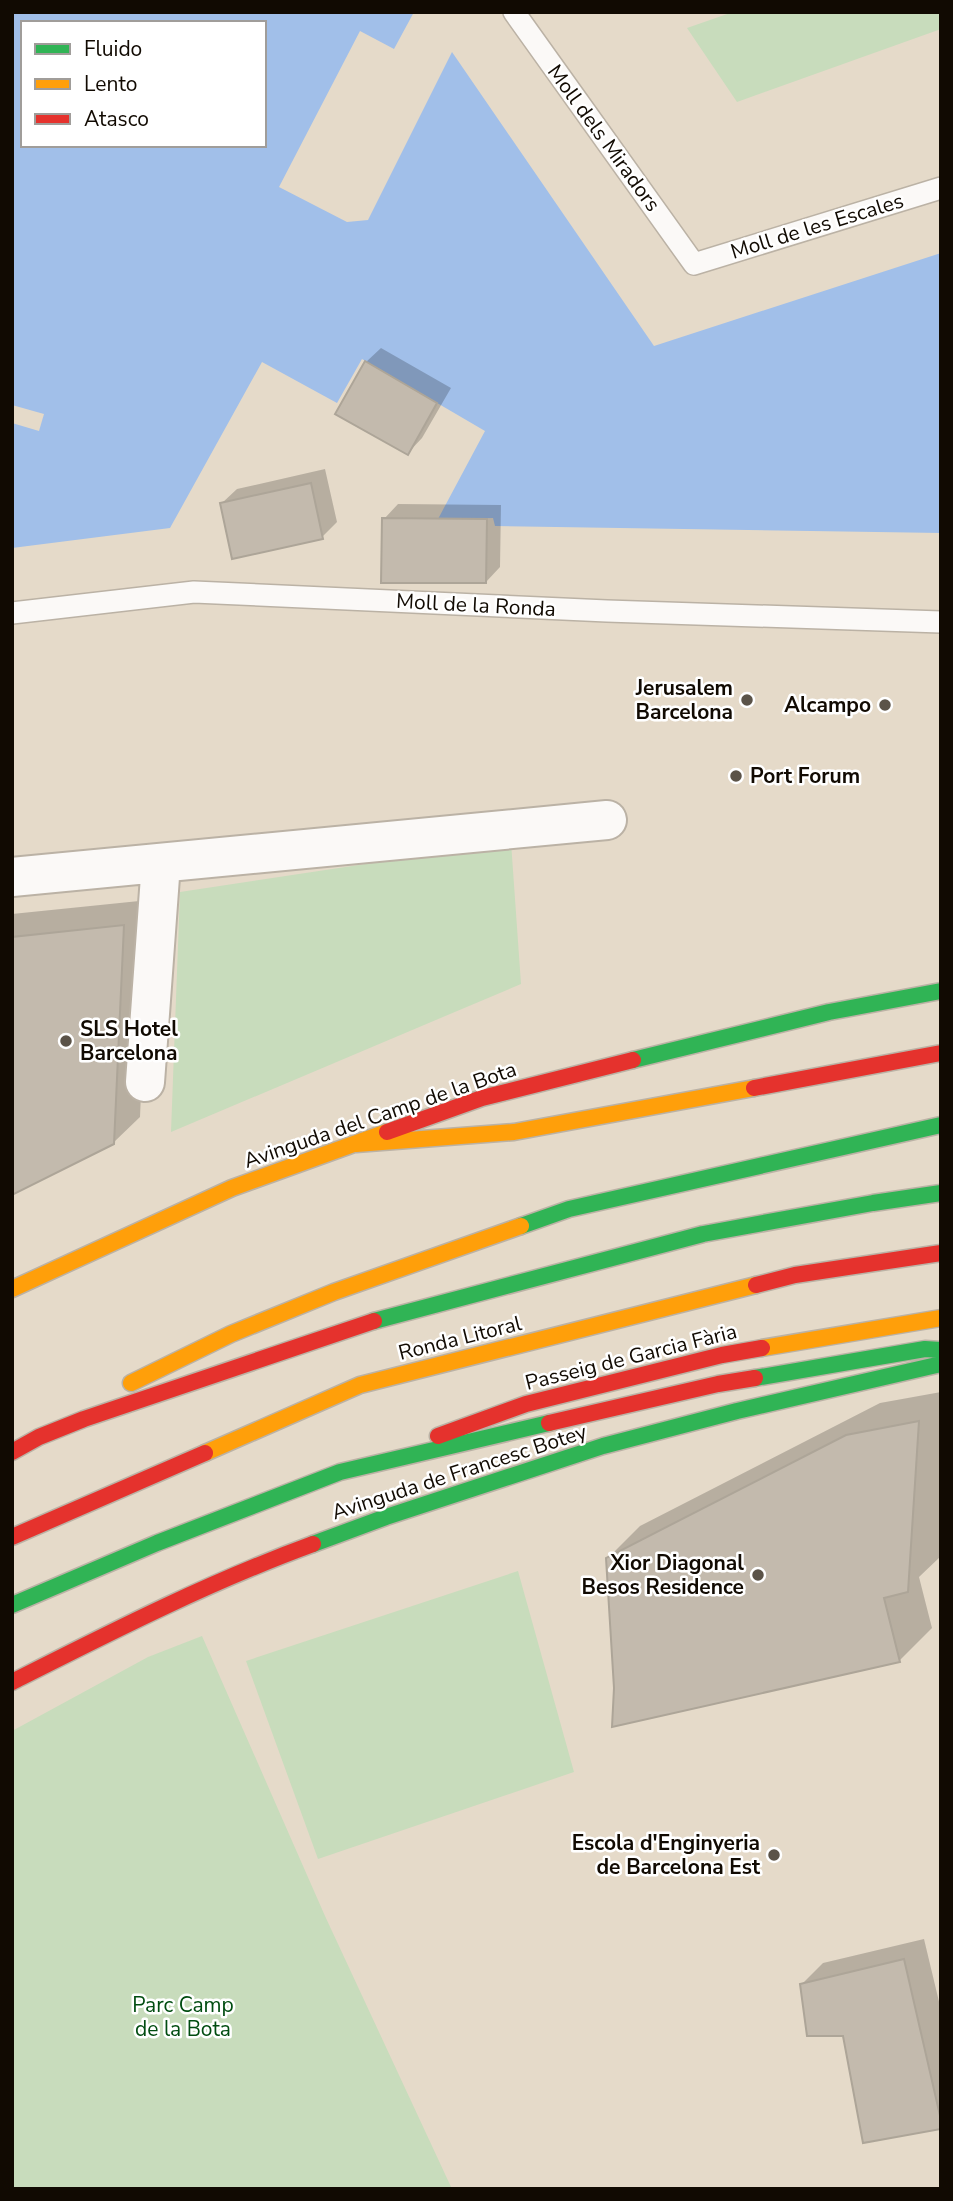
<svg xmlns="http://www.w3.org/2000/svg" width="953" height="2201" font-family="'Nunito Sans',sans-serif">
	<rect width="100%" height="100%" fill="#e5dac9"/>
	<path fill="#c8dcbc" d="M 733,12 L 941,12 L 941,29 L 737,102 L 687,28 Z
		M 511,842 L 521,984 L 171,1132 L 180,892 Z
		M 518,1571 L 574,1772 L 318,1859 L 246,1661 Z
		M 202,1636 L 325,1916 L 452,2189 L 12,2189 L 12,1731 L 148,1657 Z"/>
	<path fill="#a1bfe9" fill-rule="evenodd" d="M 12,12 L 414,12 L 394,49 L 360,31 L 279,187 L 347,222 L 368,220 L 452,52 L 654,346 L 941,253 L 941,533 L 495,526 L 493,518 L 438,519 L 485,431 L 362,359 L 337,403 L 262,362 L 170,528 L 12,548 ZM 23,23 L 264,23 L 264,145 L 23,145 Z"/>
	<path fill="#e5dac9" d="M 12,405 L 44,414 L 39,431 L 12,423 Z"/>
	<path fill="#0003" d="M 381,348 L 451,388 L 422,438 L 408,453 L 366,362 Z
		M 325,469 L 337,522 L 322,537 L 222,503 L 237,489 Z
		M 398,504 L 501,505 L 500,567 L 486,582 L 384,519 Z
		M 149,900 L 140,1117 L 113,1143 L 12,1194 L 12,914 Z
		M 941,1392 L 940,1557 L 919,1577 L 932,1628 L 899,1661 L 616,1688 L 607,1559 L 640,1526 L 880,1403 Z
		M 924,1939 L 941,2010 L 941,2127 L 845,2034 L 802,1984 L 823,1963 Z"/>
	<path fill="#c3baad" stroke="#ada598" stroke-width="2" d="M 365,361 L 437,403 L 408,455 L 335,414 Z
		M 311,483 L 323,539 L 232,559 L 220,503 Z
		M 382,518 L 487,519 L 486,583 L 381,583 Z
		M 124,925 L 114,1144 L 12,1195 L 12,937 Z
		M 919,1421 L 908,1592 L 884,1598 L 900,1662 L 612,1727 L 614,1688 L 606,1558 L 846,1435 Z
		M 904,1959 L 941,2120 L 941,2129 L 863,2143 L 843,2036 L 807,2036 L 800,1984 Z"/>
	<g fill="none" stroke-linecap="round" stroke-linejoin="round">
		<defs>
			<path id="lane" d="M 514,12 L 694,264 L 941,188
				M 12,613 L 194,592 L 607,611 L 941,622"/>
			<path id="street" d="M 12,877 L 607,820
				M 145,1082 L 161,863"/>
			<path id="fast" d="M 633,1060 L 829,1012 L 941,991
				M 521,1226 L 569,1209 L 941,1125
				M 374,1321 L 703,1234 L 873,1203 L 941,1193
				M 755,1378 L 925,1349 L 941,1350
				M 313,1544 L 386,1517 L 603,1446 L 737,1411 L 941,1364
				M 12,1605 L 157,1543 L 340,1472 L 549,1423"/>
			<path id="slow" d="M 356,1144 L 514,1132 L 754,1088
				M 12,1289 L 232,1188 L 387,1132
				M 762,1348 L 941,1318
				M 131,1383 L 231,1334 L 334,1292 L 521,1226
				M 205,1453 L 360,1385 L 756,1285"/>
			<path id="jam" d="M 754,1088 L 941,1053
				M 387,1132 L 482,1098 L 633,1060
				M 756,1285 L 795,1275 L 941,1253
				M 549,1423 L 718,1384 L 755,1378
				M 438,1436 L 526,1404 L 722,1355 L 762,1348
				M 12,1452 L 39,1437 L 84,1419 L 374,1321
				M 12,1537 L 205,1453
				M 12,1682 C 111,1632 209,1582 313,1544"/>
		</defs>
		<use href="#lane" stroke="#bbb2a5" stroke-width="24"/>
		<use href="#street" stroke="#bbb2a5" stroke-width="42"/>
		<use href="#fast" stroke="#bbb2a5" stroke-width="19"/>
		<use href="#slow" stroke="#bbb2a5" stroke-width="19"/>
		<use href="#jam" stroke="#bbb2a5" stroke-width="19"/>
		<use href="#lane" stroke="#fbf9f7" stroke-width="21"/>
		<use href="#street" stroke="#fbf9f7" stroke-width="38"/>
		<use href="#fast" stroke="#30b455" stroke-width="16"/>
		<use href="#slow" stroke="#ff9f0a" stroke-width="16"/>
		<use href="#jam" stroke="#e5322d" stroke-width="16"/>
	</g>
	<g fill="#5b5348" stroke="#fff" stroke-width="2.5">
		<circle cx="747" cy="700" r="7"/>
		<circle cx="885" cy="705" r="7"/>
		<circle cx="736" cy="776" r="7"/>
		<circle cx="66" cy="1041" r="7"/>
		<circle cx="758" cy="1575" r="7"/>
		<circle cx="774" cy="1855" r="7"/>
	</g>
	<g text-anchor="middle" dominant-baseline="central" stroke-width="5" stroke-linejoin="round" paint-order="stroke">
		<g font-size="21" fill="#110a02" stroke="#fff">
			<text transform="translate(604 138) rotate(54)">Moll dels Miradors</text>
			<text transform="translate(817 226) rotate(-17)">Moll de les Escales</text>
			<text transform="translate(476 605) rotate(3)">Moll de la Ronda</text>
			<text transform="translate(380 1115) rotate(-19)">Avinguda del Camp de la Bota</text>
			<text transform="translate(460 1338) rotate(-14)">Ronda Litoral</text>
			<text transform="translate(631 1357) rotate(-14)">Passeig de Garcia Fària</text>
			<text transform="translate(459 1472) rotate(-18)">Avinguda de Francesc Botey</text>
		</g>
		<g font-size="21" font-weight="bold" fill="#110a02" stroke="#fff" text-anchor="end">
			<text x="733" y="688">Jerusalem<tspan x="733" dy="24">Barcelona</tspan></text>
			<text x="871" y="705">Alcampo</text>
			<text x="750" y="776" text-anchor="start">Port Forum</text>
			<text x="80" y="1029" text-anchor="start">SLS Hotel<tspan x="80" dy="24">Barcelona</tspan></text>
			<text x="744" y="1563">Xior Diagonal<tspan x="744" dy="24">Besos Residence</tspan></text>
			<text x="760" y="1843">Escola d'Enginyeria<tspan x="760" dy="24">de Barcelona Est</tspan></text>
		</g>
		<g font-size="21" fill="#004c10" stroke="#fff">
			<text x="183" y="2005">Parc Camp<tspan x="183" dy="24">de la Bota</tspan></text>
		</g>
	</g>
	<rect width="953" height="2201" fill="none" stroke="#110a02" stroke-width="28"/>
	<rect x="21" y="21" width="245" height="126" fill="#ffffff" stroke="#a09d9a" stroke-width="2"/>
	<rect x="35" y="44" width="35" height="10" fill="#30b455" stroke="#a09d9a" stroke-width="2"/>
	<text x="84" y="56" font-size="21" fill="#110a02">Fluido</text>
	<rect x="35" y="79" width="35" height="10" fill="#ff9f0a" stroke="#a09d9a" stroke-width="2"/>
	<text x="84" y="91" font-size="21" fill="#110a02">Lento</text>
	<rect x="35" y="114" width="35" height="10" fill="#e5322d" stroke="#a09d9a" stroke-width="2"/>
	<text x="84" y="126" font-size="21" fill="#110a02">Atasco</text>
</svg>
